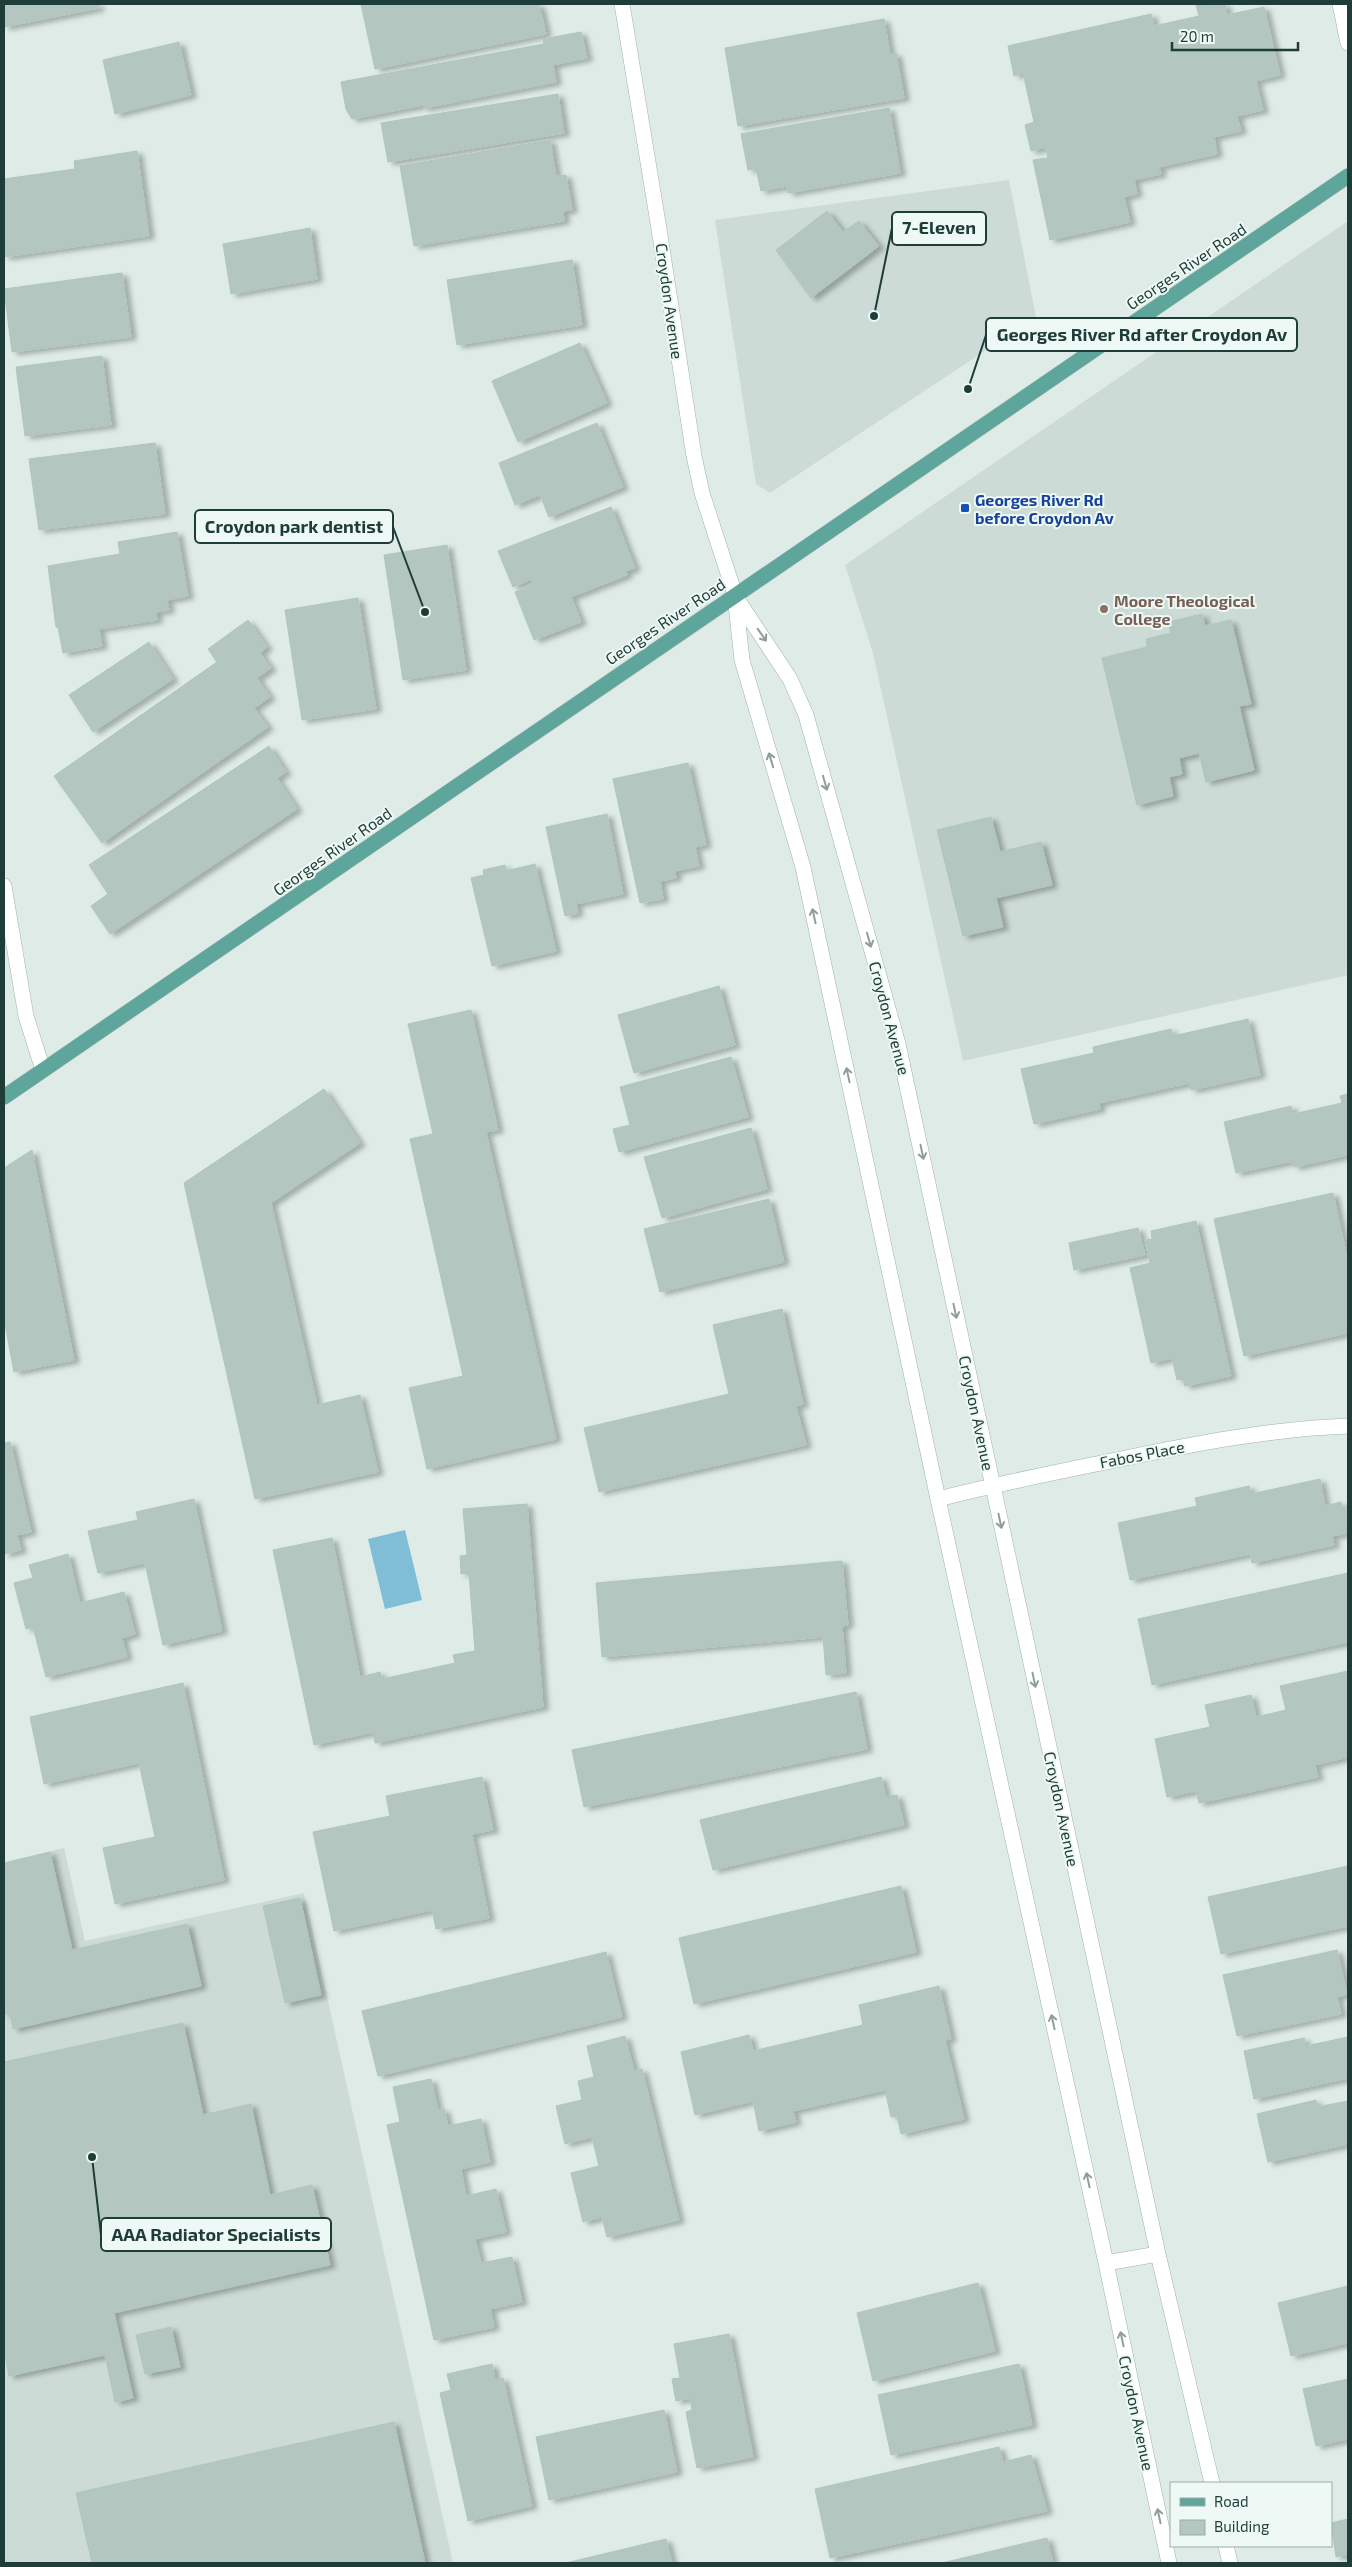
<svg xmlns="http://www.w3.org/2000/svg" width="1352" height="2567" font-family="'Exo 2',sans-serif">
	<defs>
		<filter id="shadow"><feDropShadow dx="5.5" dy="3" stdDeviation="2.5" flood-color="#0004"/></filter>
	</defs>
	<rect width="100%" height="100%" fill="#deebe7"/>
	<path fill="#ccdbd6" d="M 1009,180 L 1036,317 L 770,493 L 756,484 L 715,220 Z
		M 1348,221 L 1348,975 L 963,1061 L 873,653 L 845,565 Z
		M 64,1848 L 85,1941 L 304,1893 L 453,2563 L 4,2563 L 4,1863 Z"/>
	<path fill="#7fbed6" d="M 405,1530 L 422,1600 L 385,1609 L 368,1539 Z"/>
	<path fill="#b3c6c0" stroke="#b0c5bf" filter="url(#shadow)" d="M 4,4 L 98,4 L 99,8 L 4,27 Z
		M 361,4 L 539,4 L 546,34 L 375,69 Z
		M 1225,4 L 1227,15 L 1264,7 L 1280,75 L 1256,81 L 1263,110 L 1237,116 L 1241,131 L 1214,137 L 1217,154 L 1159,167 L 1161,174 L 1134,180 L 1137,194 L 1124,197 L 1130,222 L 1050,240 L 1033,160 L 1048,158 L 1046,147 L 1031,151 L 1025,125 L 1034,122 L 1023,73 L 1014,76 L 1008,46 L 1151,14 L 1154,26 L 1199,16 L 1196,5 Z
		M 884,19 L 890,55 L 896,53 L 904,98 L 738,126 L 725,48 Z
		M 581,32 L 587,58 L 553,65 L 556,82 L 424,108 L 423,105 L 352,119 L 346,109 L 341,82 L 544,44 L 543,39 Z
		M 179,42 L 191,95 L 115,114 L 103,60 Z
		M 558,94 L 564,133 L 388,162 L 381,123 Z
		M 889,108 L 900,173 L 788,193 L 787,186 L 761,191 L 756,168 L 748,170 L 741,134 Z
		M 550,140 L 556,176 L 566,175 L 572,210 L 563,211 L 564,221 L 414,246 L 400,166 Z
		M 137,151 L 149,236 L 4,257 L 4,179 L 75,169 L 74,161 Z
		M 827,211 L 843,232 L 859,221 L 879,246 L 811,298 L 776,250 Z
		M 310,228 L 317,279 L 231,294 L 223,244 Z
		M 572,260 L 582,325 L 457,345 L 447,280 Z
		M 122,273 L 131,337 L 12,352 L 4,289 Z
		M 580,343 L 607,403 L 518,442 L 492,381 Z
		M 102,356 L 111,425 L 25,436 L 16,367 Z
		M 597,423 L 623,487 L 549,517 L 540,495 L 515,505 L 499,463 Z
		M 155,443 L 165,514 L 39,530 L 29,459 Z
		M 611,507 L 635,568 L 626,571 L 627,575 L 571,597 L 581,622 L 534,640 L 515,592 L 533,585 L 532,579 L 513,587 L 498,551 Z
		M 177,532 L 188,596 L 167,600 L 169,610 L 156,612 L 157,620 L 99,629 L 102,646 L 63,653 L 58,627 L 56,627 L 48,566 L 120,554 L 118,542 Z
		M 447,545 L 466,670 L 403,680 L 384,555 Z
		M 358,598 L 376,709 L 302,720 L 285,610 Z
		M 1202,614 L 1205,626 L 1231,620 L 1251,704 L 1239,706 L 1254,770 L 1206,782 L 1199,753 L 1179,758 L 1182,774 L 1169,777 L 1173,796 L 1137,805 L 1102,658 L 1147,647 L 1146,639 L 1171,633 L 1168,622 Z
		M 248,620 L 267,647 L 260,653 L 271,668 L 257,678 L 270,697 L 254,708 L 268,727 L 102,843 L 54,776 L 217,662 L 208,649 Z
		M 149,642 L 173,679 L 93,732 L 69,695 Z
		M 269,746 L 286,772 L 277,778 L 297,809 L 110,934 L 91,906 L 108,894 L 89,865 Z
		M 688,763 L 706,845 L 695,847 L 699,866 L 675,871 L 676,878 L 660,881 L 663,899 L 640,903 L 613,779 Z
		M 607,814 L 623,894 L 576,904 L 578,913 L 565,916 L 546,827 Z
		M 991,817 L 1000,852 L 1041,842 L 1052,885 L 996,898 L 1003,927 L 963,936 L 937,830 Z
		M 535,864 L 556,951 L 492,966 L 471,878 L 484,875 L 483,870 L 505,865 L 506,871 Z
		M 719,986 L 735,1045 L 634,1073 L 618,1015 Z
		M 471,1010 L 498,1130 L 486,1132 L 556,1439 L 427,1469 L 409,1388 L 463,1376 L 410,1139 L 433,1134 L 408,1024 Z
		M 1248,1019 L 1260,1075 L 1191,1090 L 1190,1083 L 1099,1103 L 1100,1109 L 1034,1124 L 1021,1069 L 1094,1053 L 1093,1047 L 1171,1029 L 1173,1036 Z
		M 731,1057 L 748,1117 L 619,1152 L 613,1129 L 630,1125 L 620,1087 Z
		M 324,1089 L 360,1143 L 271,1203 L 317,1405 L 360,1395 L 378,1472 L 255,1499 L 184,1183 Z
		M 1348,1094 L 1348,1155 L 1294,1167 L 1293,1161 L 1236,1173 L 1224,1122 L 1291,1106 L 1293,1114 L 1342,1103 L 1340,1096 Z
		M 751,1128 L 767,1189 L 662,1218 L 644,1157 Z
		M 32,1150 L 74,1360 L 14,1372 L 4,1319 L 4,1168 Z
		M 1333,1193 L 1348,1262 L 1348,1333 L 1244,1356 L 1214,1219 Z
		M 769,1199 L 784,1262 L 660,1292 L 644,1229 Z
		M 1196,1221 L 1231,1376 L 1185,1386 L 1183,1379 L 1177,1380 L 1172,1358 L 1151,1363 L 1130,1268 L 1150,1263 L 1145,1240 L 1152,1239 L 1151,1231 Z
		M 1138,1228 L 1145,1255 L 1074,1270 L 1069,1243 Z
		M 782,1309 L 803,1404 L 796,1406 L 806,1445 L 599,1492 L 584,1428 L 729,1394 L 713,1325 Z
		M 10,1442 L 31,1532 L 17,1535 L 21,1550 L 4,1554 L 4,1443 Z
		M 1320,1479 L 1325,1506 L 1341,1502 L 1342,1508 L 1348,1506 L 1348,1533 L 1332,1536 L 1334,1545 L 1252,1563 L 1250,1554 L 1130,1580 L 1118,1523 L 1197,1506 L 1195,1498 L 1249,1486 L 1251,1494 Z
		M 194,1499 L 222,1631 L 163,1645 L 145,1563 L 98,1573 L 88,1531 L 138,1520 L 136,1512 Z
		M 527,1504 L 543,1707 L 375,1743 L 373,1732 L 314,1745 L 273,1550 L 332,1538 L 360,1677 L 380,1672 L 382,1679 L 455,1663 L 453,1655 L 475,1651 L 469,1573 L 461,1574 L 460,1556 L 467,1555 L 463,1509 Z
		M 68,1554 L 80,1603 L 124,1592 L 135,1634 L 122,1638 L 127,1657 L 46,1677 L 33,1627 L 26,1629 L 14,1583 L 33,1578 L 29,1565 Z
		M 842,1561 L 848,1625 L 842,1626 L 846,1673 L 826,1675 L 823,1637 L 602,1657 L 596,1583 Z
		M 1348,1573 L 1348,1642 L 1152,1685 L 1138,1619 Z
		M 1348,1671 L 1348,1757 L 1315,1765 L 1318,1777 L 1199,1803 L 1196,1791 L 1167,1797 L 1155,1739 L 1210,1727 L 1205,1705 L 1251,1695 L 1256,1717 L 1286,1710 L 1280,1686 Z
		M 183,1683 L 224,1880 L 115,1904 L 103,1848 L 155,1837 L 139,1763 L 44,1784 L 30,1717 Z
		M 856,1692 L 867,1749 L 584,1807 L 572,1750 Z
		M 482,1777 L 493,1830 L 472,1834 L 489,1918 L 436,1929 L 432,1910 L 334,1931 L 313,1832 L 390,1816 L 386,1796 Z
		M 881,1777 L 886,1797 L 897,1795 L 904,1825 L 713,1870 L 700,1820 Z
		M 50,1852 L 72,1950 L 187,1924 L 201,1986 L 13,2029 L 10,2013 L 4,2014 L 4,1863 Z
		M 1348,1866 L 1348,1926 L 1221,1954 L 1208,1897 Z
		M 901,1886 L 916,1952 L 694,2004 L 679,1938 Z
		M 300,1898 L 321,1995 L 285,2003 L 263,1906 Z
		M 1337,1950 L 1347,1994 L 1337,1997 L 1341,2014 L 1237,2036 L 1223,1975 Z
		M 606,1952 L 622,2017 L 378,2076 L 362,2011 Z
		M 939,1986 L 951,2039 L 945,2040 L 964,2119 L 901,2134 L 897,2116 L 891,2117 L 885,2090 L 793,2111 L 796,2122 L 759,2131 L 753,2101 L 695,2115 L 681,2052 L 749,2035 L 753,2051 L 863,2025 L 859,2005 Z
		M 183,2023 L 203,2115 L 251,2104 L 270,2195 L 312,2185 L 330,2265 L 114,2313 L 133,2398 L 115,2402 L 105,2355 L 9,2376 L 4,2350 L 4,2062 Z
		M 625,2036 L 634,2071 L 642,2069 L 679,2220 L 607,2237 L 602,2217 L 583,2222 L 571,2173 L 599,2166 L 592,2137 L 565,2144 L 556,2106 L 582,2100 L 578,2081 L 594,2077 L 587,2046 Z
		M 1348,2037 L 1348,2078 L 1254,2099 L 1244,2051 L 1304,2038 L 1306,2046 Z
		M 431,2079 L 438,2110 L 444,2109 L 448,2126 L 481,2119 L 490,2162 L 461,2169 L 466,2196 L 496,2189 L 506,2232 L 475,2239 L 481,2263 L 512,2257 L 522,2302 L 490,2309 L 494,2327 L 434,2340 L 387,2125 L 400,2122 L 393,2087 Z
		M 1316,2100 L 1317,2107 L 1348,2101 L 1348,2144 L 1268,2162 L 1257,2114 Z
		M 978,2283 L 995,2351 L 873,2381 L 857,2313 Z
		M 1348,2286 L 1348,2343 L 1291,2356 L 1278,2303 Z
		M 171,2327 L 180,2367 L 145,2374 L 136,2335 Z
		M 729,2334 L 753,2457 L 697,2468 L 686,2412 L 692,2410 L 690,2398 L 676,2401 L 672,2379 L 680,2378 L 674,2344 Z
		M 492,2364 L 495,2380 L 503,2378 L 532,2506 L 468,2521 L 440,2393 L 451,2390 L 447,2374 Z
		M 1019,2364 L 1032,2425 L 891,2455 L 878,2395 Z
		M 1348,2379 L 1348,2439 L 1316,2446 L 1303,2389 Z
		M 664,2410 L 677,2472 L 549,2500 L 536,2437 Z
		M 394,2422 L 425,2563 L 92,2563 L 76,2493 Z
		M 999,2447 L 1003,2462 L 1031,2455 L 1047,2511 L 830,2558 L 815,2489 Z
		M 1348,2519 L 1348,2554 L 1336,2557 L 1331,2523 Z
		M 1047,2538 L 1053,2563 L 942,2563 Z
		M 666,2539 L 672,2563 L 566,2563 Z"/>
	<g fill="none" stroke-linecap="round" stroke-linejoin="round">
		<defs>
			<path id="minor" d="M 622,4 L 659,229 L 694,456 L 702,493 L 735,595 L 742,660 L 803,867 L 938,1499 L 1106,2263 L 1169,2563
				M 1340,4 L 1348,43
				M 735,596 L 790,679 L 806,715 L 898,1044 L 1158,2254 L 1212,2483
				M 4,886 L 26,1016 L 43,1070
				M 938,1499 C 997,1484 1056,1472 1116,1460 C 1193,1444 1269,1429 1348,1426
				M 1106,2263 L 1158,2254
				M 1226,2546 L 1230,2563"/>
			<path id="major" d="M 4,1097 C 452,790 899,482 1348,176"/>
		</defs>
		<use href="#minor" stroke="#a1b3af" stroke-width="16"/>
		<use href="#major" stroke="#c0c8c7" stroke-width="16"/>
		<use href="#minor" stroke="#fff" stroke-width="15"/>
		<use href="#major" stroke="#5ea59c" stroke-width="15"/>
	</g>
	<defs><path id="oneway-shaft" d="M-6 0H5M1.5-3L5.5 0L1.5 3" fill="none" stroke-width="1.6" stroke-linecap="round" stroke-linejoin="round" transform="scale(1.25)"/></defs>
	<g stroke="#8e9e9c">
		<use href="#oneway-shaft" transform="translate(762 635) rotate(55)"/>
		<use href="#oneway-shaft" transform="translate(771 760) rotate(-107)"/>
		<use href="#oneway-shaft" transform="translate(825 783) rotate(74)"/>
		<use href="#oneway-shaft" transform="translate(814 916) rotate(-102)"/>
		<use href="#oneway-shaft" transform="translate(869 940) rotate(74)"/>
		<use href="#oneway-shaft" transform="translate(848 1075) rotate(-102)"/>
		<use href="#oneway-shaft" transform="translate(922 1152) rotate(78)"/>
		<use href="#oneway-shaft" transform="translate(955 1311) rotate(78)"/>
		<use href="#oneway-shaft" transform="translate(1000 1521) rotate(78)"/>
		<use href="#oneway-shaft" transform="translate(1034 1680) rotate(78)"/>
		<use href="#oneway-shaft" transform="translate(1053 2022) rotate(-102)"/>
		<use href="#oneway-shaft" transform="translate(1088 2180) rotate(-102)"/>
		<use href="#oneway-shaft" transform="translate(1122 2339) rotate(-102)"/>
		<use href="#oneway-shaft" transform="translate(1159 2516) rotate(-102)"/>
	</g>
	<rect fill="#1a4fb4" stroke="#eef8f4" stroke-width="2" x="960" y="503" width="10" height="10" rx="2.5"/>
	<circle fill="#8d6e63" stroke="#eef8f4" stroke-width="2" cx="1104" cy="609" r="5"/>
	<g text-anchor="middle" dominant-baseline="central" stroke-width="4" stroke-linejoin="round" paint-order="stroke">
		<g font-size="16" fill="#1e3c38" stroke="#eef8f4">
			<text transform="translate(1186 266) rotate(-34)">Georges River Road</text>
			<text transform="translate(670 301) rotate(82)">Croydon Avenue</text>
			<text transform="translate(665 621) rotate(-34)">Georges River Road</text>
			<text transform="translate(332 851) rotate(-35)">Georges River Road</text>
			<text transform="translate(890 1018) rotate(75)">Croydon Avenue</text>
			<text transform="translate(977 1413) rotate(78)">Croydon Avenue</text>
			<text transform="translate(1142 1454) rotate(-11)">Fabos Place</text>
			<text transform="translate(1062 1809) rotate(78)">Croydon Avenue</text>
			<text transform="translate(1137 2413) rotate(78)">Croydon Avenue</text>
		</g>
		<g font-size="16" font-weight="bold" fill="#164399" stroke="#eef8f4" text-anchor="start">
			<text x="975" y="499">Georges River Rd<tspan x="975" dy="18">before Croydon Av</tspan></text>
		</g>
		<g font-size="16" font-weight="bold" fill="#785e54" stroke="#eef8f4" text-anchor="start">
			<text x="1114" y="600">Moore Theological<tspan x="1114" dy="18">College</tspan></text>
		</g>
	</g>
	<path fill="none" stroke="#1e3c38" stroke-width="2" d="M874 316L892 228M968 389L986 335M425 612L393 527M92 2157L101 2235"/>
	<g fill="#1e3c38" stroke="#eef8f4" stroke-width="2">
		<circle cx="874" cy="316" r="5"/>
		<circle cx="968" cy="389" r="5"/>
		<circle cx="425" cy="612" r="5"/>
		<circle cx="92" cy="2157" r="5"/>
	</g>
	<g fill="#eef8f4" stroke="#1e3c38" stroke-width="2">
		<rect x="892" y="212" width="94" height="33" rx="5"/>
		<rect x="986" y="318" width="311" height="33" rx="5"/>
		<rect x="195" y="510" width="198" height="33" rx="5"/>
		<rect x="101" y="2218" width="230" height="33" rx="5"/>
	</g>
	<g font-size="18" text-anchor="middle" font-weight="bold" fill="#1e3c38">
		<text x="939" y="234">7-Eleven</text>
		<text x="1142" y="341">Georges River Rd after Croydon Av</text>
		<text x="294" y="533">Croydon park dentist</text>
		<text x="216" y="2241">AAA Radiator Specialists</text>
	</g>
	<rect width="1352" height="2567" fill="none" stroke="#1e3c38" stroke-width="10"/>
	<rect x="1170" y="2482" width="162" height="65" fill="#eef8f4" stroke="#9bada9"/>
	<rect x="1180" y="2498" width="25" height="8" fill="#5ea59c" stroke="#9bada9"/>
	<text x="1214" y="2507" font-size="15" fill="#1e3c38">Road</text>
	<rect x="1180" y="2520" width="25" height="15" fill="#b3c6c0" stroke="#9bada9"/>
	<text x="1214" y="2532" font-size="15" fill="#1e3c38">Building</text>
	<path d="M1172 42v8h126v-8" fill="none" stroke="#1e3c38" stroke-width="2.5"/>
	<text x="1180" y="42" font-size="15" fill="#1e3c38" stroke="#eef8f4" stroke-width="4" paint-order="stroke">20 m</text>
</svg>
